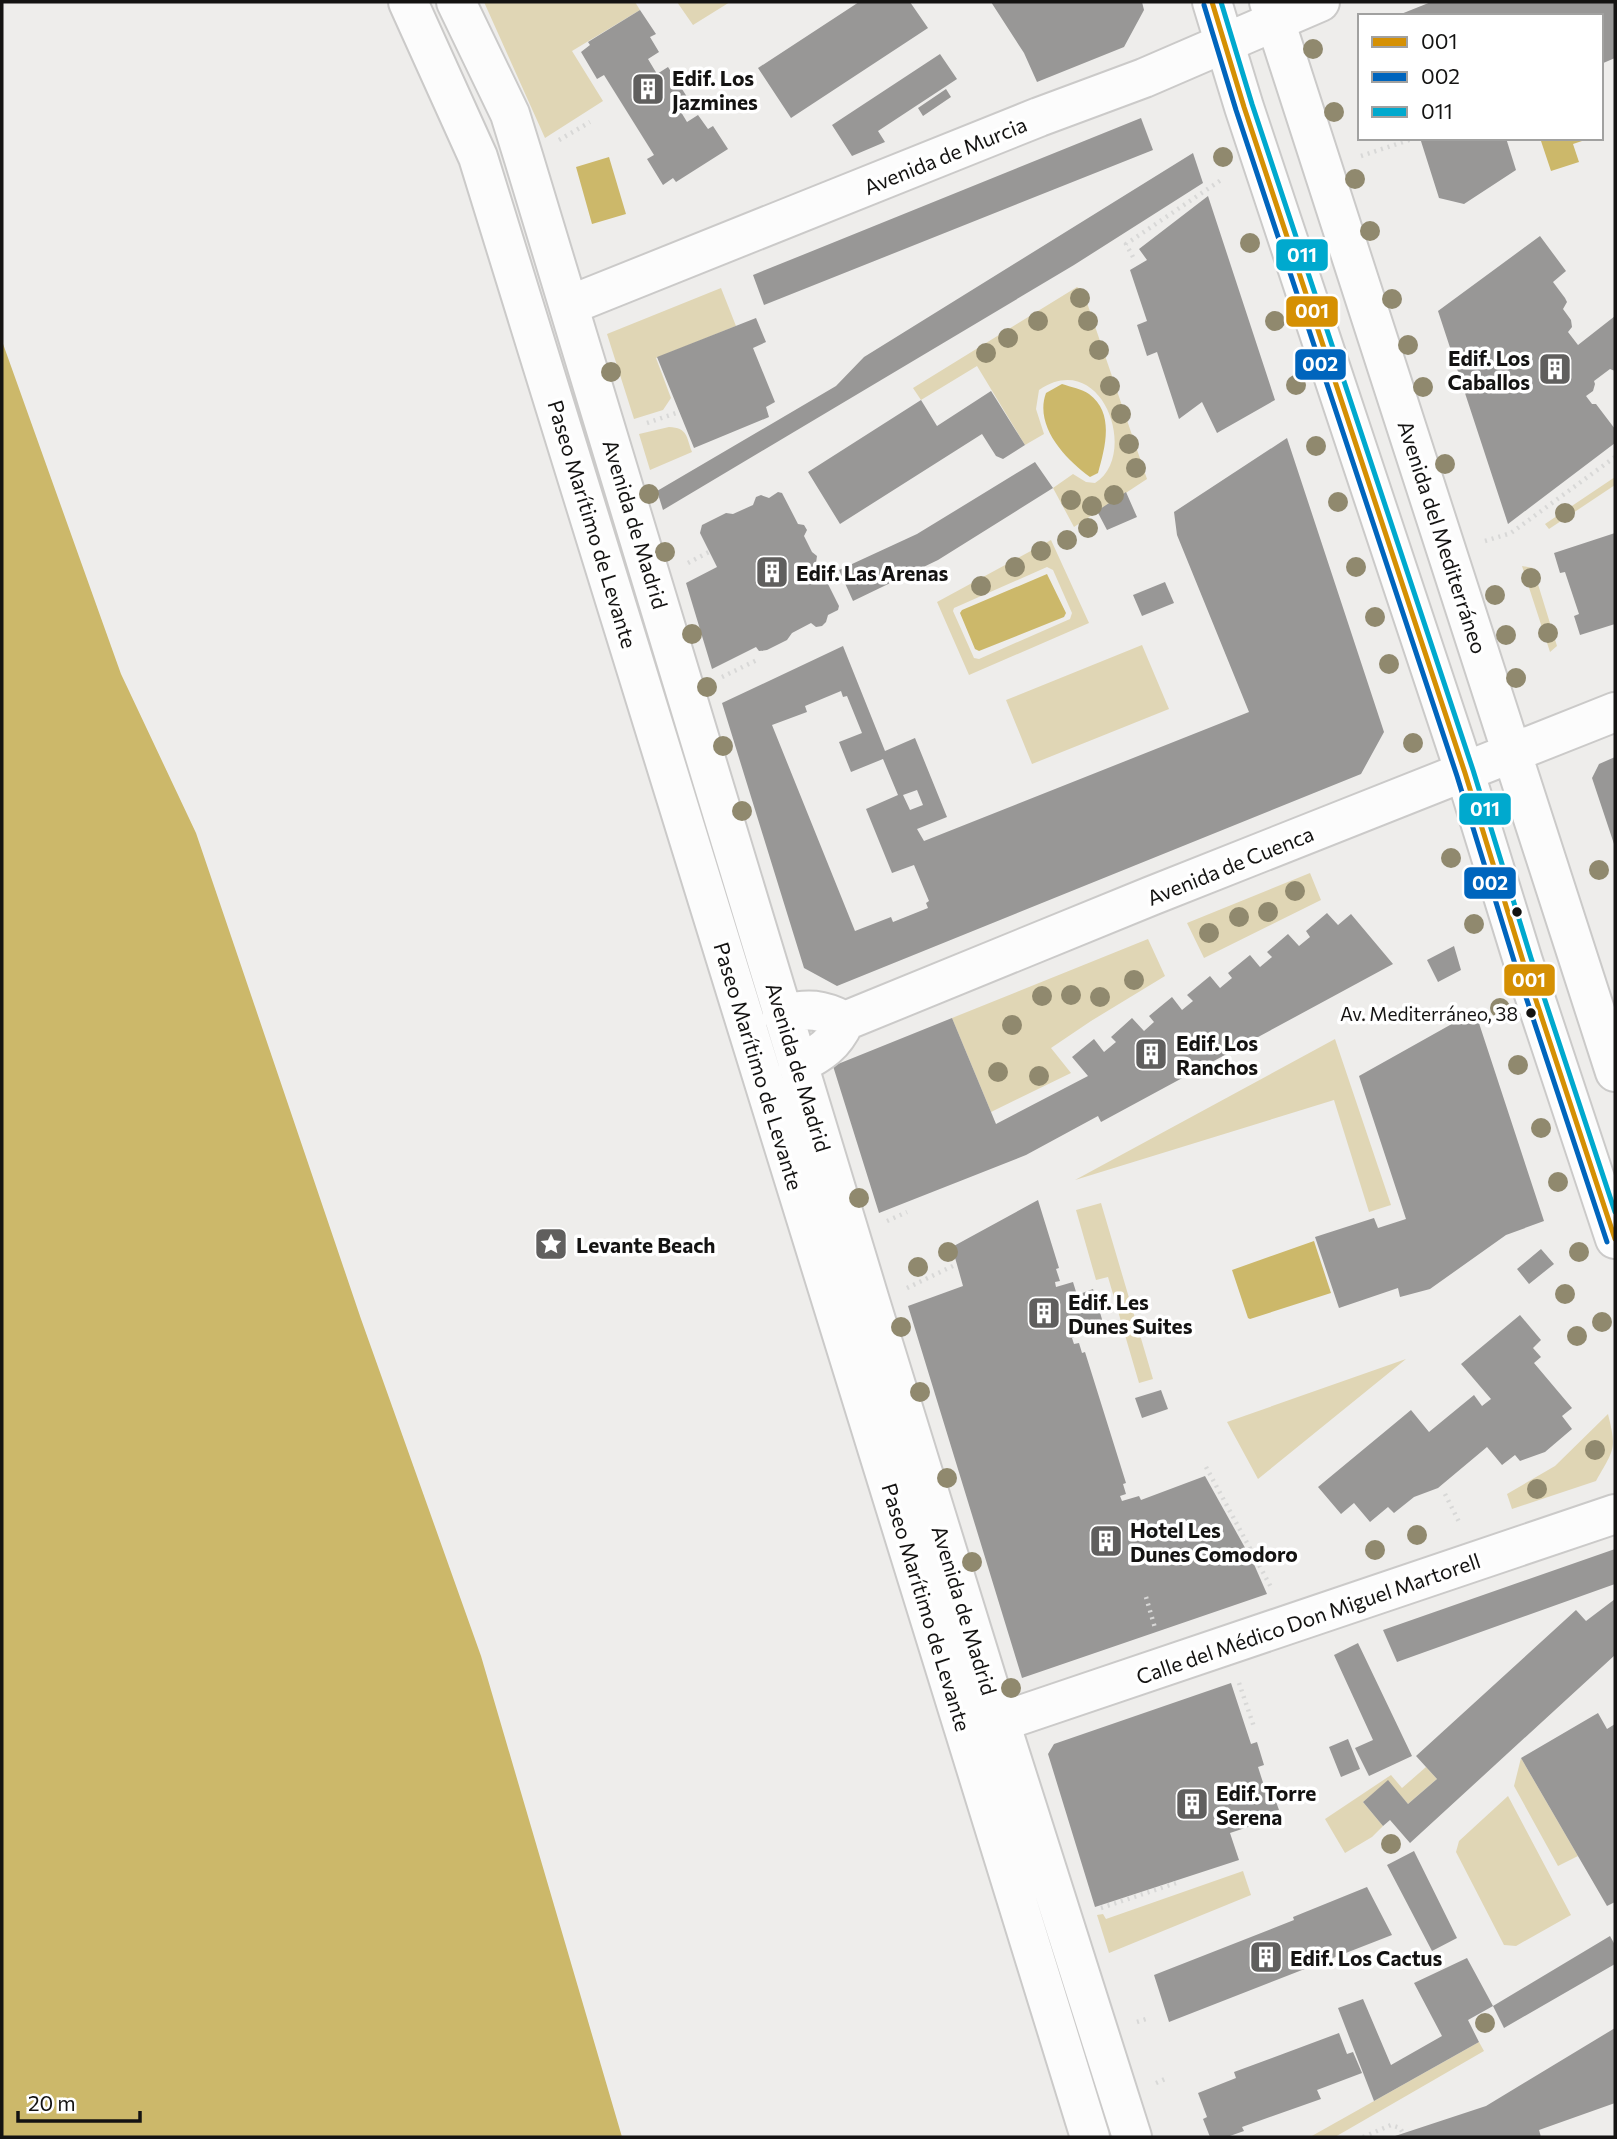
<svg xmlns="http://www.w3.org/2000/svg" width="1617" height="2139" font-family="Commissioner,sans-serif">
	<rect width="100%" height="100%" fill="#eeedeb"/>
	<path fill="#e0d6b5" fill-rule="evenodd" d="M 484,2 L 635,2 L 640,10 L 572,51 L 603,101 L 545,138 Z
		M 677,2 L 730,2 L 693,25 Z
		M 1077,287 L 1083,291 L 1147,479 L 1074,527 L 1053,488 L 1073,474 L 1086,482 L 1095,483 C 1140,455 1102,347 1039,390 L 1036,409 L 1044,434 L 1025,445 L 977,366 L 921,400 L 913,388 Z
		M 721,288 L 736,326 L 656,358 L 671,398 L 663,410 L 634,419 L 607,334 Z
		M 669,427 C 688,428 686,436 692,452 L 650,470 L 639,434 Z
		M 1615,477 L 1615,485 L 1549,529 L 1545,524 Z
		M 1051,540 L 1089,623 L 969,675 L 937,602 ZM 1047,567 L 1053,570 L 1072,613 L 1070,619 L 979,659 L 974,658 L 953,611 L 954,608 Z
		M 1522,566 L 1533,568 L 1557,646 L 1550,652 Z
		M 1142,645 L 1169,709 L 1032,764 L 1006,700 Z
		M 1310,873 L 1321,900 L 1204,958 L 1187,923 Z
		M 1148,939 L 1165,976 L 1091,1021 L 1051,1048 L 1071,1073 L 991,1112 L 952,1018 Z
		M 1335,1039 L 1391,1205 L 1369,1212 L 1334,1100 L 1075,1180 Z
		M 1101,1203 L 1153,1379 L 1139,1383 L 1108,1277 L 1096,1280 L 1076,1210 Z
		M 1406,1359 L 1263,1475 L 1258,1479 L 1227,1422 Z
		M 1608,1414 C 1617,1450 1614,1449 1596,1481 L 1512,1509 L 1507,1494 L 1555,1466 Z
		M 1521,1758 L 1578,1856 L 1558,1866 L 1514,1786 Z
		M 1426,1767 L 1437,1779 L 1408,1804 L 1388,1781 L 1363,1802 L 1383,1826 L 1372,1837 L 1345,1853 L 1325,1819 L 1391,1775 L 1402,1788 Z
		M 1508,1796 L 1571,1915 L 1516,1946 L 1504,1945 L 1456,1852 L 1459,1841 Z
		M 1243,1871 L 1251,1895 L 1109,1953 L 1097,1915 L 1103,1914 L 1106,1919 Z
		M 1479,2042 L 1484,2051 L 1335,2137 L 1310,2137 Z"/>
	<path fill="#ccb86a" d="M 1540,138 L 1591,138 L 1573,144 L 1579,162 L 1551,171 Z
		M 609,157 L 626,214 L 592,224 L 576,167 Z
		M 2,341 L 121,674 L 196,833 L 361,1319 L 481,1656 L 622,2137 L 2,2137 Z
		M 1062,384 C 1071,387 1082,389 1089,394 C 1115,413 1105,448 1098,473 L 1090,477 C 1065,459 1034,426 1046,393 Z
		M 1047,574 L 1066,613 L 1064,617 L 979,651 L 975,649 L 960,613 L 962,610 Z
		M 1314,1241 L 1331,1293 L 1250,1319 L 1248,1318 L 1232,1270 Z"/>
	<path fill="#989796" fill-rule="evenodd" d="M 859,2 L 910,2 L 928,28 L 791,118 L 758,68 Z
		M 991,2 L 1142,2 L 1144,10 L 1124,47 L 1037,82 L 1024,53 Z
		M 1431,2 L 1615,2 L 1615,58 L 1601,64 L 1601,16 L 1396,16 Z
		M 640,10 L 656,34 L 650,37 L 659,52 L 648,59 L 657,74 L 668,67 L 689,100 L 678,107 L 687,122 L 698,115 L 708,129 L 713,126 L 728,149 L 676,182 L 673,178 L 663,185 L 647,159 L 654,155 L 604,75 L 597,79 L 581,52 L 590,45 L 588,42 Z
		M 940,54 L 957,79 L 878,131 L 885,142 L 852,156 L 832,125 Z
		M 946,89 L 951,97 L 923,116 L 918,108 Z
		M 1141,118 L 1153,150 L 764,305 L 753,275 Z
		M 1420,138 L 1506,138 L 1516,170 L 1464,204 L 1439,198 Z
		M 1193,153 L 1203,183 L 1074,265 L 663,510 L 657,491 L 836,386 L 864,357 Z
		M 1208,196 L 1275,400 L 1217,433 L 1202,402 L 1179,419 L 1157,352 L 1147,356 L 1137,325 L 1147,321 L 1130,270 L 1147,260 L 1139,249 Z
		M 1540,236 L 1566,271 L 1553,282 L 1565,298 L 1567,302 L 1563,309 L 1571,320 L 1572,327 L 1568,332 L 1578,345 L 1615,316 L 1615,371 L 1610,369 L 1594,381 L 1595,384 L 1593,391 L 1586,396 L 1592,404 L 1596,404 L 1615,429 L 1615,443 L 1508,524 L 1438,311 Z
		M 756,318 L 766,342 L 753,348 L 775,402 L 766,407 L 769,417 L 694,448 L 657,357 Z
		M 991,391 L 1025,445 L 1003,459 L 996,456 L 982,434 L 840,524 L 808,472 L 921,400 L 937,426 Z
		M 1287,438 L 1384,732 L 1361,774 L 837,986 L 804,968 L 722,703 L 843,646 L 885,751 L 915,738 L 947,817 L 917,829 L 924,841 L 1249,712 L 1177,535 L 1174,512 ZM 841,691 L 843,697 L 847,696 L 862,733 L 839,742 L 851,772 L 883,759 L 898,795 L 866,809 L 892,873 L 914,865 L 929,901 L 926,903 L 928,908 L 893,922 L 891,917 L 855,931 L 772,725 L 807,712 L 805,706 ZM 917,790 L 923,805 L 910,810 L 903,795 Z
		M 1035,462 L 1053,488 L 938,560 L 853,601 L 839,570 L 917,534 Z
		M 778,492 L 782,493 L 798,524 L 804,525 L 807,530 L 804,536 L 812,552 L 817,556 L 816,563 L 822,563 L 825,567 L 823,574 L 839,606 L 838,610 L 828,615 L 826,622 L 822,626 L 816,627 L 811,623 L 792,633 L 787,640 L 767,650 L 759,651 L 756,647 L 712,669 L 686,583 L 717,567 L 700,533 L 702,525 L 726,513 L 733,514 L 753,505 L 756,497 L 761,495 L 769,498 Z
		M 1126,492 L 1137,517 L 1107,530 L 1097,511 Z
		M 1615,533 L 1615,624 L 1580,635 L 1574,616 L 1579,614 L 1565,572 L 1560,573 L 1554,553 Z
		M 1165,582 L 1174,603 L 1142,616 L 1133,595 Z
		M 1615,757 L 1615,847 L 1592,778 L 1599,764 Z
		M 1327,913 L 1338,925 L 1351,914 L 1393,964 L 1101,1122 L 1098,1116 L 1026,1155 L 879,1213 L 833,1066 L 952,1018 L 996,1124 L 1088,1076 L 1072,1057 L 1094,1039 L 1104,1052 L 1116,1042 L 1111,1037 L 1132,1018 L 1144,1031 L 1154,1022 L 1149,1016 L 1172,997 L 1182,1010 L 1193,1001 L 1187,995 L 1210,976 L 1220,988 L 1232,978 L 1228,973 L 1250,955 L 1260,967 L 1272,957 L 1267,952 L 1288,934 L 1299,946 L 1310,937 L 1306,931 Z
		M 1454,946 L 1461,970 L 1438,982 L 1427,960 Z
		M 1475,1011 L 1544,1221 L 1506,1235 L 1430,1289 L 1400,1297 L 1398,1288 L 1339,1308 L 1315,1237 L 1374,1218 L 1378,1228 L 1406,1219 L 1359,1076 Z
		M 1038,1200 L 1059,1268 L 1056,1269 L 1060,1281 L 1055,1282 L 1056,1287 L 1073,1282 L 1077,1295 L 1093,1289 L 1104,1326 L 1072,1338 L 1074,1344 L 1079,1343 L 1082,1353 L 1085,1352 L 1126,1483 L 1123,1484 L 1126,1494 L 1120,1496 L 1122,1501 L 1139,1496 L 1141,1500 L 1205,1476 L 1253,1562 L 1267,1594 L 1022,1678 L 908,1306 L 963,1286 L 952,1247 Z
		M 1541,1249 L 1554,1264 L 1529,1284 L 1517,1269 Z
		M 1520,1315 L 1541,1340 L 1533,1348 L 1541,1357 L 1534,1363 L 1572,1408 L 1562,1416 L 1572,1429 L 1545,1452 L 1520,1461 L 1515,1455 L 1502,1465 L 1487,1447 L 1438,1488 L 1414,1497 L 1394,1513 L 1388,1507 L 1370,1522 L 1354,1503 L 1341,1514 L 1318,1487 L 1411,1410 L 1429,1432 L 1474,1395 L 1482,1406 L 1491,1399 L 1461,1364 Z
		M 1161,1390 L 1168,1409 L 1142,1418 L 1135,1398 Z
		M 1615,1549 L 1615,1584 L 1397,1662 L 1383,1630 Z
		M 1615,1599 L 1615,1655 L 1410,1843 L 1390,1820 L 1383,1826 L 1363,1802 L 1388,1780 L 1408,1804 L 1437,1779 L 1416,1756 L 1576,1610 L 1586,1621 Z
		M 1358,1643 L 1412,1756 L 1369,1776 L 1355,1748 L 1373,1740 L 1334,1655 Z
		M 1231,1683 L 1251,1744 L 1257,1742 L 1264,1765 L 1258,1767 L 1268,1798 L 1274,1796 L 1279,1810 L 1266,1814 L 1269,1820 L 1230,1833 L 1239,1860 L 1095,1907 L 1048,1754 L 1054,1744 Z
		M 1598,1713 L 1607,1729 L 1615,1724 L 1615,1902 L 1607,1906 L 1521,1758 Z
		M 1348,1739 L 1360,1769 L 1341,1777 L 1329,1747 Z
		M 1414,1851 L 1457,1938 L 1432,1951 L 1387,1865 Z
		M 1367,1887 L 1392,1935 L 1169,2022 L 1154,1975 L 1294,1920 L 1293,1917 Z
		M 1610,1936 L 1615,1945 L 1615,1964 L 1504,2028 L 1493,2006 Z
		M 1467,1958 L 1493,2006 L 1468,2020 L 1479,2042 L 1374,2101 L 1338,2008 L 1363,1999 L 1391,2065 L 1442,2036 L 1414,1983 Z
		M 1615,2028 L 1615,2103 L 1539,2130 L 1541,2137 L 1392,2137 L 1486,2106 Z
		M 1339,2033 L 1347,2054 L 1353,2052 L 1362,2073 L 1317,2090 L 1321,2099 L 1242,2127 L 1244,2131 L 1227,2137 L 1210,2137 L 1203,2119 L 1207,2117 L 1198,2093 L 1236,2078 L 1234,2072 Z"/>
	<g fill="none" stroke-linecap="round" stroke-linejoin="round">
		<defs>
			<path id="minor" d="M 408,2 L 478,157 L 1090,2137
				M 456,2 L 510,114 L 524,159 L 870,1301 L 1000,1722 L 1132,2137
				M 1212,2 L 1244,107 L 1465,773 L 1523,961 L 1615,1239
				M 1269,2 L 1615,1072
				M 570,305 L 1039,117 L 1144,78 L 1320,2
				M 782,1014 C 809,1008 821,1009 845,1021 L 1151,896 L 1615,712
				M 798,1065 C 821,1053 834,1045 845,1021
				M 1000,1722 L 1615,1514"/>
		</defs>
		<use href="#minor" stroke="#cbcac9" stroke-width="42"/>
		<path stroke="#d8d8d7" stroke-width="4.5" stroke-dasharray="2 5" stroke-linecap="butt" d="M 559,140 L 590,122
			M 1361,156 L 1415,138
			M 1133,257 L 1126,244 L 1224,178
			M 647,423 L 679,412
			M 1485,541 L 1511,533 L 1615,457
			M 688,563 L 709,552
			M 722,677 L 759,659
			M 887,1221 L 907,1212
			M 907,1288 L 957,1264
			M 1206,1467 L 1272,1589
			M 1445,1494 L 1460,1524
			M 1146,1597 L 1155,1628
			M 1239,1683 L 1254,1727
			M 1101,1908 L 1176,1883
			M 1137,2022 L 1146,2019
			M 1156,2083 L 1165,2079
			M 1363,2137 L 1391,2125 L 1400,2128 L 1403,2133"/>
		<use href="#minor" stroke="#fcfcfc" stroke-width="38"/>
		<defs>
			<path id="bus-1" d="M 1212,2 L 1244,107 L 1465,773 L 1523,961 L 1615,1239"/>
			<path id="bus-2" d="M 1204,5 L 1236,110 L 1457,776 L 1515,964 L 1607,1242"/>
			<path id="bus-3" d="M 1221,2 L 1252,104 L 1473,770 L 1531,958 L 1615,1212"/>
		</defs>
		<use href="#bus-1" stroke="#fff" stroke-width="10"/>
		<use href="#bus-2" stroke="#fff" stroke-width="10"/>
		<use href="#bus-3" stroke="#fff" stroke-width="10"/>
		<use href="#bus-1" stroke="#d59003" stroke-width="5"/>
		<use href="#bus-2" stroke="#0065bd" stroke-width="5"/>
		<use href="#bus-3" stroke="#00a9ce" stroke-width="5"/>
	</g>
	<g fill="#90896e">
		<circle cx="1313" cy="49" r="10"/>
		<circle cx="1334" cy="112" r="10"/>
		<circle cx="1223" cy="157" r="10"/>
		<circle cx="1355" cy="179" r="10"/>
		<circle cx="1370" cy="231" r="10"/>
		<circle cx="1250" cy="243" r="10"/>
		<circle cx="1080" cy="298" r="10"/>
		<circle cx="1392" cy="299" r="10"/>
		<circle cx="1038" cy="321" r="10"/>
		<circle cx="1088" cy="321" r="10"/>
		<circle cx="1275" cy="321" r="10"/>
		<circle cx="1008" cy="338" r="10"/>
		<circle cx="1408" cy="345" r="10"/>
		<circle cx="1099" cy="350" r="10"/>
		<circle cx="986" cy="353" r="10"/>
		<circle cx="611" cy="372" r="10"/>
		<circle cx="1296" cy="385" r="10"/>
		<circle cx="1110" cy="386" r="10"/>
		<circle cx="1423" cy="387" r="10"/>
		<circle cx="1121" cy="414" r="10"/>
		<circle cx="1129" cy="444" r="10"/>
		<circle cx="1316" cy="446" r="10"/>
		<circle cx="1445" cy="464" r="10"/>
		<circle cx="1136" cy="468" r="10"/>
		<circle cx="649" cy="494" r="10"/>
		<circle cx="1114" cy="495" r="10"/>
		<circle cx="1071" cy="500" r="10"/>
		<circle cx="1338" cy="502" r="10"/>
		<circle cx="1092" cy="506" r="10"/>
		<circle cx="1565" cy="513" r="10"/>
		<circle cx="1088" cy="528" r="10"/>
		<circle cx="1067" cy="540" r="10"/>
		<circle cx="1041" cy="551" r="10"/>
		<circle cx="665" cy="552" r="10"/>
		<circle cx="1015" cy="567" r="10"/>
		<circle cx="1356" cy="567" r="10"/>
		<circle cx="1531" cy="578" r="10"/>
		<circle cx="981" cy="586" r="10"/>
		<circle cx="1495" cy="595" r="10"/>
		<circle cx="1375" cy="617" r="10"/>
		<circle cx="1548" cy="633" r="10"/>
		<circle cx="692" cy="634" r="10"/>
		<circle cx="1506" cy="635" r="10"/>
		<circle cx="1389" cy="664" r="10"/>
		<circle cx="1516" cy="678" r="10"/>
		<circle cx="707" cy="687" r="10"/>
		<circle cx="1413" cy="743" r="10"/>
		<circle cx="723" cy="746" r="10"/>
		<circle cx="742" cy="811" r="10"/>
		<circle cx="1451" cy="858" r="10"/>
		<circle cx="1599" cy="870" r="10"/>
		<circle cx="1295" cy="891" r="10"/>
		<circle cx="1268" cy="912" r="10"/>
		<circle cx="1239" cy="917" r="10"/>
		<circle cx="1474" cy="924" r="10"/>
		<circle cx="1209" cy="933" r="10"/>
		<circle cx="1134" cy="980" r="10"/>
		<circle cx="1071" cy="995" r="10"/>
		<circle cx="1042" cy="996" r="10"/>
		<circle cx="1100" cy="997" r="10"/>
		<circle cx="1500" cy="1008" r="10"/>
		<circle cx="1012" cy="1025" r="10"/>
		<circle cx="1518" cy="1065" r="10"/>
		<circle cx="998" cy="1072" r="10"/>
		<circle cx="1039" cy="1076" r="10"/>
		<circle cx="1541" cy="1128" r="10"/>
		<circle cx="1558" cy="1182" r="10"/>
		<circle cx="859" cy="1198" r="10"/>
		<circle cx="948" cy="1252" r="10"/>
		<circle cx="1579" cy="1252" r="10"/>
		<circle cx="918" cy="1267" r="10"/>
		<circle cx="1565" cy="1294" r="10"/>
		<circle cx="1602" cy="1322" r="10"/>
		<circle cx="901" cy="1327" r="10"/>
		<circle cx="1577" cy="1336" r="10"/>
		<circle cx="920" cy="1392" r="10"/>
		<circle cx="1595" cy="1450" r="10"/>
		<circle cx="947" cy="1478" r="10"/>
		<circle cx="1537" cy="1489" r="10"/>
		<circle cx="1417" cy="1535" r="10"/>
		<circle cx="1375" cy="1550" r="10"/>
		<circle cx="972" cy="1562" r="10"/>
		<circle cx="1011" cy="1688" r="10"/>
		<circle cx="1391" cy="1844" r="10"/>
		<circle cx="1485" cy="2023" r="10"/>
	</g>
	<defs>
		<symbol id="building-square" viewBox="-11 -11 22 22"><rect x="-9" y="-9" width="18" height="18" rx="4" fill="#605f5e" stroke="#fff"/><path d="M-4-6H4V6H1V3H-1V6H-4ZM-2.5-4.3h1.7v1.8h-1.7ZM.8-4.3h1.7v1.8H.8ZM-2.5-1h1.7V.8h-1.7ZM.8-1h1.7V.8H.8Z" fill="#fff"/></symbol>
		<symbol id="sight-square" viewBox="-11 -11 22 22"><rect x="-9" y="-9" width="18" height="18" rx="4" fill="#605f5e" stroke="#fff"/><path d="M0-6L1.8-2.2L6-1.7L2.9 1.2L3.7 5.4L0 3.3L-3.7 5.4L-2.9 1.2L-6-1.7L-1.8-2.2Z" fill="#fff"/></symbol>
	</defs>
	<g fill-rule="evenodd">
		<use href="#building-square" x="629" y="70" width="38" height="38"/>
		<use href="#building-square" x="1536" y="350" width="38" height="38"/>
		<use href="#building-square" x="753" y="553" width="38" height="38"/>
		<use href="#building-square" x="1132" y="1035" width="38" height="38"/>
		<use href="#sight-square" x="532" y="1225" width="38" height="38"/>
		<use href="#building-square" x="1025" y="1294" width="38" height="38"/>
		<use href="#building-square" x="1087" y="1522" width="38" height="38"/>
		<use href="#building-square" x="1173" y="1785" width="38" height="38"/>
		<use href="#building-square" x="1247" y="1938" width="38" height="38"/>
	</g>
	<g fill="#141312" stroke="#fff" stroke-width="2.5">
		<circle cx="1517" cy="912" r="6"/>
		<circle cx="1531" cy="1013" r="6"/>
	</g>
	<g text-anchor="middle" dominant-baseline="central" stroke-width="7" stroke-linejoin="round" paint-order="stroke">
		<g font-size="19" fill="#141312" stroke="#fff" text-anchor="end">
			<text x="1518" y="1013">Av. Mediterráneo, 38</text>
		</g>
		<g font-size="21" font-weight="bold" fill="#141312" stroke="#fff" text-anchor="start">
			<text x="672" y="77">Edif. Los<tspan x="672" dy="24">Jazmines</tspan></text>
			<text x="1530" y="357" text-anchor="end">Edif. Los<tspan x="1530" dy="24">Caballos</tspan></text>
			<text x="796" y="572">Edif. Las Arenas</text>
			<text x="1176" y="1042">Edif. Los<tspan x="1176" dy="24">Ranchos</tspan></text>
			<text x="576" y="1244">Levante Beach</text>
			<text x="1068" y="1301">Edif. Les<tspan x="1068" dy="24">Dunes Suites</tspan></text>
			<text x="1130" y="1529">Hotel Les<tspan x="1130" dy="24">Dunes Comodoro</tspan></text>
			<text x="1216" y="1792">Edif. Torre<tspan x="1216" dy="24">Serena</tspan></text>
			<text x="1290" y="1957">Edif. Los Cactus</text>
		</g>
		<g font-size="21" fill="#141312" stroke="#fff">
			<text transform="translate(945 155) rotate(-22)">Avenida de Murcia</text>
			<text transform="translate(593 524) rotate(73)">Paseo Marítimo de Levante</text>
			<text transform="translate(636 524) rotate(73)">Avenida de Madrid</text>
			<text transform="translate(1443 537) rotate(72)">Avenida del Mediterráneo</text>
			<text transform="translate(1230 865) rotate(-22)">Avenida de Cuenca</text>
			<text transform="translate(759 1066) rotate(73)">Paseo Marítimo de Levante</text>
			<text transform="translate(799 1067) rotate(73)">Avenida de Madrid</text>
			<text transform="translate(927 1607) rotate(73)">Paseo Marítimo de Levante</text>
			<text transform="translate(965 1610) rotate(73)">Avenida de Madrid</text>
			<text transform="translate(1308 1618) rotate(-19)">Calle del Médico Don Miguel Martorell</text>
		</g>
	</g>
	<g stroke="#fff" stroke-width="2.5">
		<rect x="1275" y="238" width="54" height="34" rx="7" fill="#00a9ce"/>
		<rect x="1285" y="295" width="54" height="33" rx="7" fill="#d59003"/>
		<rect x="1294" y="348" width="53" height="33" rx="7" fill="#0065bd"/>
		<rect x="1458" y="792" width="54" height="34" rx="7" fill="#00a9ce"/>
		<rect x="1463" y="866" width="54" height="34" rx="7" fill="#0065bd"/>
		<rect x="1503" y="963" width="53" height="34" rx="7" fill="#d59003"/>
	</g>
	<g font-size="19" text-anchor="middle" font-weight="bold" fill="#fff">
		<text x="1302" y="262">011</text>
		<text x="1312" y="318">001</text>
		<text x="1320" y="371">002</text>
		<text x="1485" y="816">011</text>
		<text x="1490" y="890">002</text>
		<text x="1529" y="987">001</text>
	</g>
	<rect width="1617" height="2139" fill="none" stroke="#141312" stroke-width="7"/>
	<rect x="1358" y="14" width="245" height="126" fill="#ffffff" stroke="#a1a1a0" stroke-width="2"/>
	<rect x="1372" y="37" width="35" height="10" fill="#d59003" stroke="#a1a1a0" stroke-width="2"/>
	<text x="1421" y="49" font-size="21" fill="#141312">001</text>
	<rect x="1372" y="72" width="35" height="10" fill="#0065bd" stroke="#a1a1a0" stroke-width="2"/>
	<text x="1421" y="84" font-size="21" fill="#141312">002</text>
	<rect x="1372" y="107" width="35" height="10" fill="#00a9ce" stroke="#a1a1a0" stroke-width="2"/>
	<text x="1421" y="119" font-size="21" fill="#141312">011</text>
	<path d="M18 2111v10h122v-10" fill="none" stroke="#141312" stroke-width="3.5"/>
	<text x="28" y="2111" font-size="21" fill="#141312" stroke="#ffffff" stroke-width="5" paint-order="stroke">20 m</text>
</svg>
